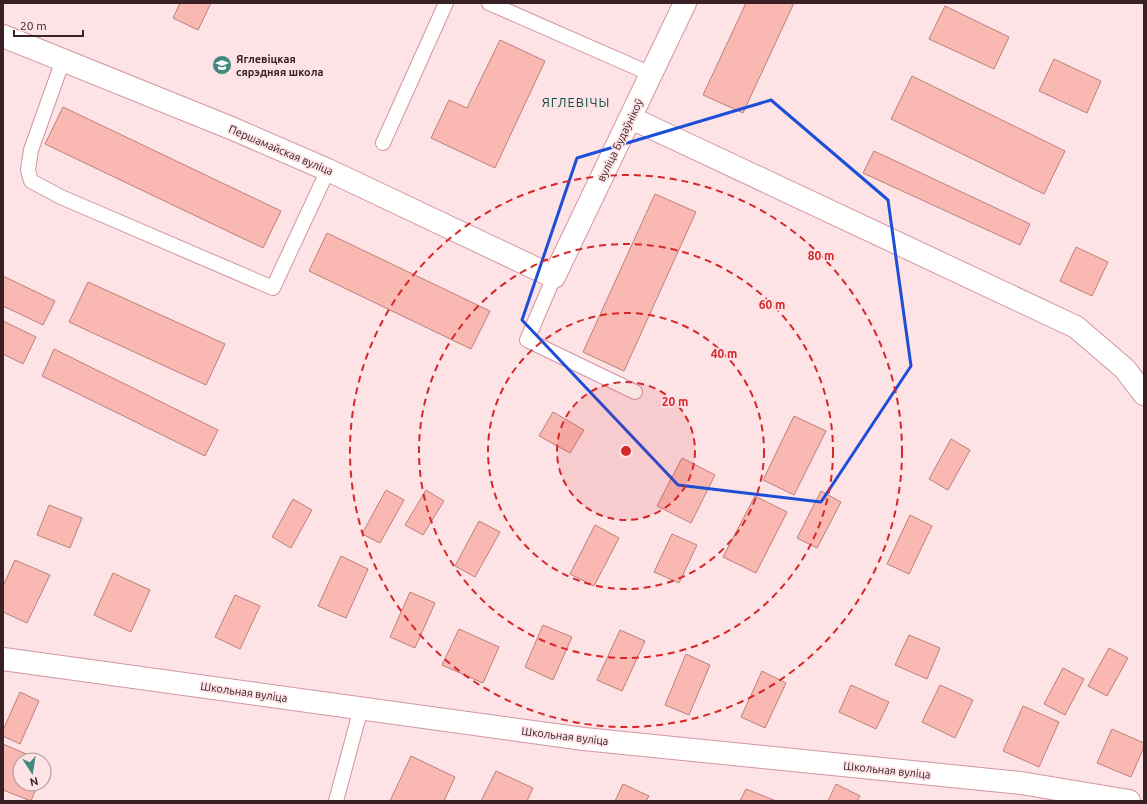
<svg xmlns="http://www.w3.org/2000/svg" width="1147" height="804" font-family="Ubuntu,sans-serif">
	<rect width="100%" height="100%" fill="#fde2e6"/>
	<path fill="#f9b9b2" stroke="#bc8079" d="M 180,3 L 211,3 L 198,30 L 173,18 Z
		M 746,3 L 794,3 L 743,113 L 703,95 Z
		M 945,6 L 1009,37 L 994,69 L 929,39 Z
		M 500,40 L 545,61 L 495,168 L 431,138 L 449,100 L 467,108 Z
		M 1054,59 L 1101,81 L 1087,113 L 1039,91 Z
		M 912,76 L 1065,151 L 1044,194 L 891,119 Z
		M 63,107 L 281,211 L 263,248 L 45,144 Z
		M 874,151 L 1030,224 L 1020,245 L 863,173 Z
		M 655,194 L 696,212 L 624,371 L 583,352 Z
		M 327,233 L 490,311 L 471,349 L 309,271 Z
		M 1076,247 L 1108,262 L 1092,296 L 1060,281 Z
		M 3,276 L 55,301 L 43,325 L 3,306 Z
		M 88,282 L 225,344 L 206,385 L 69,322 Z
		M 3,321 L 36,337 L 23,364 L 3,354 Z
		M 54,349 L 218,430 L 205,456 L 42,376 Z
		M 553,412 L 584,430 L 570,453 L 539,436 Z
		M 794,416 L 826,431 L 794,495 L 763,480 Z
		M 951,439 L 970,450 L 948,490 L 929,479 Z
		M 682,458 L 715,475 L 691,523 L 657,506 Z
		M 386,490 L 404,500 L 380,543 L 362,534 Z
		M 426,490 L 444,501 L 423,535 L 405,525 Z
		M 821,491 L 841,502 L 817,548 L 797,538 Z
		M 755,496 L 787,512 L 756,573 L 723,557 Z
		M 293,499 L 312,510 L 291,548 L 272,537 Z
		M 49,505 L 82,518 L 70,548 L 37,535 Z
		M 910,515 L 932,526 L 909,574 L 887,564 Z
		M 479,521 L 500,532 L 475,577 L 455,566 Z
		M 595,525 L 619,538 L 594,586 L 570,574 Z
		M 672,534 L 697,545 L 679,583 L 654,572 Z
		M 341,556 L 368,569 L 346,618 L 318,606 Z
		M 15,560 L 50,575 L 27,623 L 3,612 L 3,586 Z
		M 113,573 L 150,590 L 131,632 L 94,615 Z
		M 410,592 L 435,603 L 415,648 L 390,637 Z
		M 235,595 L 260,606 L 240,649 L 215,637 Z
		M 543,625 L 572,637 L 553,680 L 525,667 Z
		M 459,629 L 499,647 L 483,683 L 442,665 Z
		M 620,630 L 645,641 L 622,691 L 597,680 Z
		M 909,635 L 940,648 L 927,679 L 895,665 Z
		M 1109,648 L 1128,658 L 1107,696 L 1088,686 Z
		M 686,654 L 710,665 L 689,715 L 665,705 Z
		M 1063,668 L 1084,679 L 1065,715 L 1044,704 Z
		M 762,671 L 786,683 L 765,728 L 741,717 Z
		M 851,685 L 889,702 L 876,729 L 839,712 Z
		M 940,685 L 973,700 L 955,738 L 922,722 Z
		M 20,692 L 39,701 L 20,744 L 3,736 L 3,730 Z
		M 1023,706 L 1059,722 L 1039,767 L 1003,751 Z
		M 1112,729 L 1144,743 L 1144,747 L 1131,777 L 1097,763 Z
		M 3,744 L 40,760 L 20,760 L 20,784 L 38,784 L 31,801 L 3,790 Z
		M 411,756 L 455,777 L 444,801 L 390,801 Z
		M 496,771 L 533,788 L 527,801 L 481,801 Z
		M 623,784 L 649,796 L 646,801 L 615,801 Z
		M 836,784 L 860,796 L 857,801 L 828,801 Z
		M 746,789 L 776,801 L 740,801 Z"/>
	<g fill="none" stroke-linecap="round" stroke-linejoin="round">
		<defs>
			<path id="service" d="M 489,3 L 651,74
				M 63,60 L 31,150 L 28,170 L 31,181 L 61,197 L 273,288 L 328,170
				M 383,143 L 446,3
				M 554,277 L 527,340 L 635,392
				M 336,801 L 361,708"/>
			<path id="minor" d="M 3,36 L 231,128 L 328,170 L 554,277 L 685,3
				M 631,118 L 1076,327 L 1125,369 L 1144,394
				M 3,659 L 584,739 L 1021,783 L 1129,801"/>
		</defs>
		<use href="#service" stroke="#d395a1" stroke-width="16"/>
		<use href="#minor" stroke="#d395a1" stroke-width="24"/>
		<use href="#service" stroke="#fff" stroke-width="14"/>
		<use href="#minor" stroke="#fff" stroke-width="22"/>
	</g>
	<path fill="none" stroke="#1d4ed8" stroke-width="3" stroke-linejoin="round" d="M 771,100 L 888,200 L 911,366 L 821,502 L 678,485 L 522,320 L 577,158 Z"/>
	<circle cx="626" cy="451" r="69" fill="#d62828" fill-opacity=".12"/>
	<g fill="none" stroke="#d62828" stroke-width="2" stroke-dasharray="7 5">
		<circle cx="626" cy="451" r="69"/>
		<circle cx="626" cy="451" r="138"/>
		<circle cx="626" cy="451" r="207"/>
		<circle cx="626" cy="451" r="276"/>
	</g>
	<defs>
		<symbol id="school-disc" viewBox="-11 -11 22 22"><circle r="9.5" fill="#418881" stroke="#fde2e6"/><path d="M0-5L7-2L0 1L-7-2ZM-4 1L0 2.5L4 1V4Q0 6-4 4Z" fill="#fff"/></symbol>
	</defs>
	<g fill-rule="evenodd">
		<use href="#school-disc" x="211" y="54" width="22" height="22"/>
	</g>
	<g text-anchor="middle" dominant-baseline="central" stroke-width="3.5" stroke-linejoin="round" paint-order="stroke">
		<g font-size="11" font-weight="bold" fill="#382025" stroke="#fde2e6" text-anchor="start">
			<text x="236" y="59">Яглевіцкая<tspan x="236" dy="13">сярэдняя школа</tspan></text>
		</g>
		<g font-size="11" fill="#382025" stroke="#fde2e6">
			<text transform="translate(620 140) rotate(-64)">вуліца Будаўнікоў</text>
			<text transform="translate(281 150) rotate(23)">Першамайская вуліца</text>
			<text transform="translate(244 692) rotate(8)">Школьная вуліца</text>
			<text transform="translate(565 736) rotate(7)">Школьная вуліца</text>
			<text transform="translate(887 770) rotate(6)">Школьная вуліца</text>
		</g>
		<g font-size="13" letter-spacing="1" fill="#104d48" stroke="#fde2e6">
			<text x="576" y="102">ЯГЛЕВІЧЫ</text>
		</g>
	</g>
	<circle cx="626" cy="451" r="6" fill="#d62828" stroke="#fde2e6" stroke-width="2"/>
	<g font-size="12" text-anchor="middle" font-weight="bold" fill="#d62828" stroke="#fde2e6" stroke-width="3.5" stroke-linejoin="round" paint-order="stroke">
		<text x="821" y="260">80 m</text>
		<text x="772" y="309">60 m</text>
		<text x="724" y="358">40 m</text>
		<text x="675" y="406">20 m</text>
	</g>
	<rect width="1147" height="804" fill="none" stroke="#382025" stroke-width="8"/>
	<g transform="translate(32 772) rotate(168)"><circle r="19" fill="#fde2e6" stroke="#ae9499"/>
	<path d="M0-3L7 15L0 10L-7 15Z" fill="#418881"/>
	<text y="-6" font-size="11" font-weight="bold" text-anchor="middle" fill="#382025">N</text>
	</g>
	<path d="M14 30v6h69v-6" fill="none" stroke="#382025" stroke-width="2"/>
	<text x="20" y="30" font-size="12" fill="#382025" stroke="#fde2e6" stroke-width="3" paint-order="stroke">20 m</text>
</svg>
